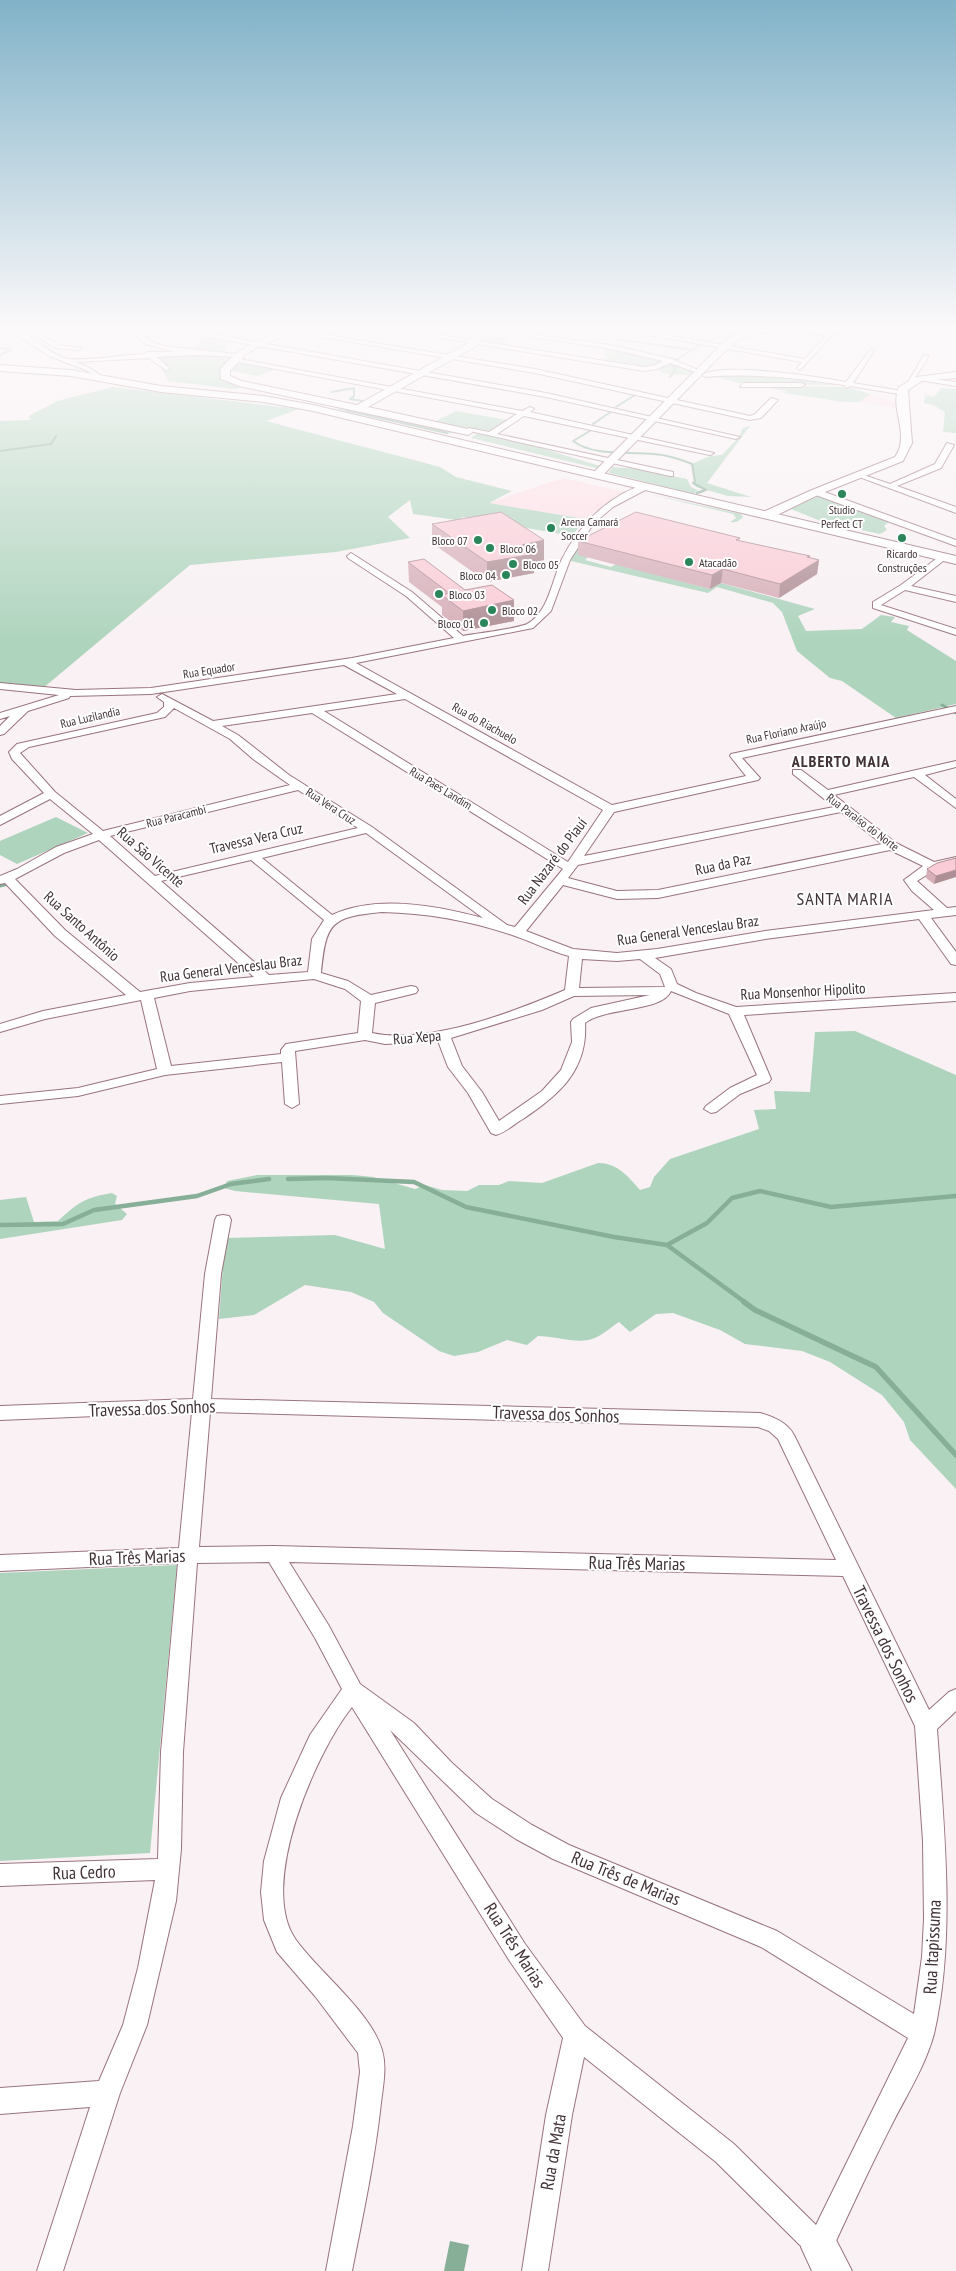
<svg xmlns="http://www.w3.org/2000/svg" width="956" height="2271" font-family="'PT Sans Narrow',sans-serif">
	<rect width="100%" height="100%" fill="#f9f1f3"/>
	<path fill="#fddfe6" d="M 870,394 L 899,403 L 899,409 L 859,402 Z
		M 563,478 L 624,492 L 585,519 L 488,503 Z"/>
	<path fill="#aed4bd" d="M 133,327 L 207,327 L 202,330 L 211,331 L 207,336 L 230,341 L 223,351 L 194,350 L 201,340 C 183,331 167,336 148,339 Z
		M 419,327 L 474,327 L 483,329 L 471,340 L 411,331 Z
		M 489,329 L 520,335 L 507,339 L 505,342 L 510,347 L 481,342 L 479,337 Z
		M 605,347 L 626,353 L 666,360 L 654,367 L 635,367 L 638,365 L 629,363 L 624,366 L 606,361 Z
		M 198,353 L 235,355 L 221,371 L 220,375 L 226,382 L 247,386 L 235,389 L 168,381 L 157,358 Z
		M 236,362 L 274,370 L 257,376 L 232,371 Z
		M 667,362 L 697,371 L 693,376 L 662,373 L 660,371 L 660,367 Z
		M 728,373 L 801,378 L 844,385 L 743,384 L 707,375 Z
		M 769,386 L 848,387 L 870,394 L 859,402 L 844,402 L 784,393 L 786,391 L 765,387 Z
		M 113,387 L 299,409 L 266,421 L 440,467 L 456,477 L 512,491 L 489,503 L 585,519 L 572,536 L 463,517 L 457,520 L 413,514 L 410,500 L 388,517 L 410,538 L 336,552 L 190,565 L 42,689 L 0,683 L 0,421 L 31,420 L 29,416 L 57,401 Z
		M 941,388 L 956,389 L 956,433 L 943,432 L 945,412 L 933,405 L 924,403 L 925,395 L 934,397 Z
		M 345,406 L 452,432 L 453,433 L 447,434 L 336,409 Z
		M 456,411 L 507,420 L 497,430 L 489,431 L 434,422 Z
		M 750,426 L 707,483 L 751,497 L 728,496 L 696,487 L 693,483 L 695,482 L 692,464 L 710,456 L 722,455 L 738,438 L 743,428 Z
		M 478,433 L 515,440 L 603,467 L 600,469 L 471,438 Z
		M 613,467 L 639,469 L 687,479 L 691,487 L 698,490 L 694,494 L 610,473 L 609,472 Z
		M 644,493 L 741,514 L 743,517 C 739,521 736,523 730,522 L 736,518 L 733,514 Z
		M 819,496 L 890,521 L 884,526 L 887,530 L 880,534 L 823,522 L 791,509 Z
		M 580,547 L 588,557 L 585,560 L 611,567 L 616,564 L 710,589 L 721,583 L 815,609 L 798,616 L 806,631 L 862,629 L 881,615 L 895,617 L 891,622 L 909,626 L 907,630 L 956,661 L 956,704 L 896,718 L 842,681 L 830,678 L 797,651 L 782,612 L 773,603 L 717,587 L 708,593 L 571,561 L 572,556 Z
		M 56,817 L 88,833 L 17,864 L 0,855 L 0,841 Z
		M 855,1031 L 956,1075 L 956,1489 L 910,1440 L 904,1422 L 882,1395 L 830,1362 L 802,1351 L 745,1344 L 720,1330 L 673,1313 L 656,1314 L 630,1332 L 619,1322 C 611,1327 602,1336 592,1339 C 577,1344 555,1336 538,1336 L 527,1345 L 507,1340 L 478,1352 L 454,1356 L 439,1351 L 383,1313 L 374,1302 L 351,1292 L 305,1285 L 254,1315 L 219,1319 L 225,1238 L 335,1235 L 385,1249 L 379,1204 L 235,1191 L 224,1188 L 227,1181 L 257,1175 L 353,1175 L 373,1177 L 415,1189 L 425,1185 L 442,1190 L 467,1191 L 479,1185 L 499,1185 L 509,1181 L 542,1183 L 598,1163 C 617,1163 628,1176 640,1190 L 650,1187 L 654,1177 L 670,1159 L 759,1129 L 754,1110 L 776,1109 L 774,1091 L 810,1092 L 815,1032 Z
		M 112,1193 L 117,1196 L 115,1204 L 127,1214 L 122,1220 L 0,1239 L 0,1200 L 26,1197 L 34,1222 L 58,1221 C 79,1202 84,1198 112,1193 Z
		M 177,1565 L 150,1853 L 0,1861 L 0,1573 Z"/>
	<path fill="#87ae97" d="M 450,2241 L 469,2245 L 464,2271 L 444,2271 Z"/>
	<g fill="none" stroke-linecap="round" stroke-linejoin="round">
		<path stroke="#87ae97" stroke-width="2" d="M 354,327 L 346,330 L 358,333
			M 526,327 L 559,332
			M 833,335 L 863,336
			M 615,339 L 693,350
			M 0,348 L 11,350 L 0,355
			M 676,360 L 706,341 L 745,331 L 729,327
			M 670,377 L 675,371 L 673,363
			M 332,392 L 354,388 L 354,396 L 350,399 L 363,401
			M 616,407 L 635,395
			M 346,410 L 371,416
			M 371,416 L 447,433
			M 593,424 L 612,411
			M 590,431 L 573,441 C 594,457 630,451 654,454 C 667,455 680,459 692,464 L 695,482 L 693,483 L 706,490
			M 0,451 L 51,444 L 56,436
			M 699,492 L 706,490"/>
		<path stroke="#87ae97" stroke-width="2.5" d="M 697,493 L 703,491"/>
		<path stroke="#87ae97" stroke-width="3" d="M 942,705 L 956,713
			M 0,886 L 8,884"/>
		<path stroke="#87ae97" stroke-width="4.5" d="M 288,1179 L 327,1178 L 414,1182 L 466,1207 L 614,1237 L 667,1245 L 707,1223 L 732,1198 L 760,1191 L 831,1207 L 956,1196
			M 0,1225 L 63,1224 L 94,1210 L 197,1196 L 231,1184 L 269,1179
			M 667,1245 L 746,1303"/>
		<path stroke="#87ae97" stroke-width="5.5" d="M 744,1302 L 755,1310 L 876,1367 L 956,1455"/>
		<defs>
			<path id="street" d="M 126,327 L 133,327 L 150,341 L 163,346 L 244,355 L 241,357 L 196,355 L 157,357 L 169,368 L 167,371 L 149,358 L 76,362 L 90,368 L 101,376 L 99,379 L 86,370 L 49,356 L 20,337 L 3,334 C 24,321 47,356 68,359 C 91,361 121,355 145,354 L 148,352 L 174,352 L 146,344 Z
				M 263,327 L 278,327 L 535,369 L 750,416 L 755,414 L 771,398 L 778,400 L 761,418 L 750,420 L 535,373 Z
				M 373,327 L 389,327 L 644,367 L 653,366 L 663,361 L 611,349 L 525,336 L 528,334 L 611,345 L 672,359 L 703,372 L 698,373 L 670,363 L 657,369 L 644,371 Z
				M 603,327 L 618,327 L 683,338 L 693,327 L 700,327 L 689,339 L 805,359 L 830,331 L 835,332 L 800,370 L 797,368 L 802,362 Z
				M 865,327 L 927,330 L 943,327 L 933,334 Z
				M 40,334 L 59,345 L 82,348 L 79,350 L 55,348 L 38,337 Z
				M 210,334 L 546,393 L 740,437 L 736,439 L 546,397 L 208,337 Z
				M 871,349 L 874,351 L 853,383 L 902,391 L 905,395 L 850,386 L 847,388 L 844,385 C 797,378 752,373 705,377 L 702,375 C 721,362 820,377 846,382 Z
				M 924,355 L 929,356 L 911,384 L 907,384 Z
				M 234,358 L 522,411 L 530,407 L 534,409 L 530,412 L 714,453 L 710,455 L 524,416 L 497,434 L 673,472 L 673,476 L 670,476 L 465,430 L 469,428 L 489,432 L 517,414 L 232,361 Z
				M 921,377 L 956,382 L 956,386 L 919,380 Z
				M 743,383 L 801,383 L 805,385 L 801,387 L 740,387 Z
				M 947,443 L 954,445 L 941,468 L 897,486 L 956,507 L 956,513 L 854,475 L 858,473 L 890,484 L 935,464 Z
				M 646,484 L 649,484 L 649,488 L 613,507 L 594,523 L 570,560 L 551,611 L 533,628 L 356,663 L 612,805 L 746,776 L 730,756 L 731,754 L 956,706 L 956,712 L 742,758 L 760,778 L 758,780 L 614,812 L 584,856 L 834,807 L 793,774 L 793,770 L 801,770 L 828,790 L 956,761 L 956,767 L 925,775 L 956,799 L 956,808 L 914,777 L 834,795 L 896,843 L 934,862 L 956,857 L 956,865 L 936,869 L 917,881 L 947,908 L 956,907 L 956,915 L 931,918 L 956,952 L 956,965 L 951,964 L 919,919 L 765,939 L 655,958 L 671,969 L 677,984 L 696,993 L 736,1007 L 956,993 L 956,1001 L 744,1015 L 771,1079 L 769,1082 L 740,1094 L 716,1112 L 711,1113 L 704,1109 L 706,1106 L 730,1088 L 757,1075 L 729,1014 L 671,991 C 662,1012 605,1007 585,1023 C 588,1070 559,1095 523,1119 C 514,1124 506,1132 496,1135 L 491,1133 L 468,1093 L 448,1067 L 438,1041 L 385,1044 L 365,1040 L 295,1051 L 299,1104 L 292,1108 L 285,1104 L 282,1062 L 165,1075 L 78,1096 L 0,1104 L 0,1096 L 78,1088 L 157,1069 L 141,1000 L 45,1019 L 0,1032 L 0,1024 L 43,1011 L 126,995 L 55,936 L 5,883 L 0,884 L 0,876 L 17,869 L 56,847 L 93,834 L 50,799 L 0,825 L 0,816 L 44,793 L 12,759 L 9,752 L 17,744 L 157,713 L 164,707 L 164,702 L 157,697 L 162,694 L 213,721 L 397,694 L 344,665 L 151,694 L 70,696 L 69,698 L 28,711 L 4,734 L 0,735 L 0,726 L 10,716 L 0,719 L 0,713 L 59,695 L 0,689 L 0,683 L 76,690 L 151,688 L 352,658 L 454,638 L 406,596 L 348,558 L 347,556 L 351,553 L 412,592 L 463,636 C 477,633 516,629 527,624 C 548,613 552,581 561,561 C 578,526 608,495 646,484 ZM 405,699 L 603,810 L 568,862 L 324,711 ZM 174,708 L 230,739 L 253,759 L 290,785 L 103,831 L 55,792 L 20,753 L 29,747 L 165,717 ZM 312,713 L 563,869 L 515,927 L 507,925 L 372,827 L 289,775 L 238,735 L 222,726 ZM 298,790 L 358,828 L 155,876 L 110,836 ZM 841,812 L 882,844 L 658,890 L 617,891 L 568,878 L 578,865 ZM 366,833 L 483,918 C 438,906 377,894 332,915 L 262,858 ZM 99,840 L 254,977 L 190,983 L 140,992 L 65,930 L 15,879 L 64,853 ZM 890,850 L 923,866 L 904,880 L 912,891 L 934,910 L 765,931 L 657,949 L 617,953 L 573,949 L 526,931 L 563,885 L 617,899 L 658,898 ZM 251,860 L 324,920 L 312,939 L 308,972 L 269,975 L 161,881 ZM 382,912 C 428,913 472,921 515,936 C 533,942 550,951 569,956 L 565,990 C 513,1012 429,1045 372,1033 L 375,1003 L 416,993 L 418,990 L 416,987 L 411,986 L 371,995 L 348,981 L 321,973 C 326,922 331,917 382,912 ZM 582,959 L 617,961 L 640,959 L 660,974 L 665,987 L 579,988 ZM 314,979 L 345,989 L 361,1001 L 358,1033 L 286,1044 L 281,1050 L 281,1054 L 171,1066 L 154,998 L 190,991 ZM 650,995 L 591,1008 L 573,1019 L 571,1022 L 572,1042 L 561,1070 L 542,1091 L 499,1121 L 482,1092 L 462,1066 L 451,1038 L 542,1010 L 574,996 Z
				M 813,490 L 819,490 L 956,540 L 956,546 L 813,494 Z
				M 940,556 L 947,558 L 911,586 L 956,596 L 956,602 L 905,590 L 881,605 L 956,629 L 956,635 L 873,608 L 873,602 L 901,585 Z
				M 223,1215 L 229,1216 L 231,1220 L 221,1274 L 211,1399 L 760,1413 C 773,1417 787,1422 794,1435 L 929,1710 L 949,1692 L 956,1689 L 956,1711 L 937,1729 C 944,1829 956,1937 934,2034 C 925,2067 906,2096 891,2126 C 869,2169 849,2213 829,2256 L 820,2260 L 811,2256 L 716,2162 L 584,2057 L 572,2115 L 548,2271 L 522,2271 L 546,2115 L 563,2038 L 509,1960 L 352,1707 C 316,1752 257,1886 296,1940 C 319,1972 371,2012 382,2050 C 387,2067 383,2086 381,2103 C 375,2159 363,2215 352,2271 L 326,2271 L 353,2126 L 360,2072 L 358,2053 L 315,1996 L 277,1952 L 264,1920 L 261,1892 L 264,1861 L 281,1798 L 310,1735 L 342,1689 L 315,1638 L 269,1562 L 197,1563 L 183,1752 L 181,1849 L 176,1901 L 147,2025 L 120,2093 L 63,2271 L 37,2271 L 90,2107 L 0,2114 L 0,2088 L 99,2081 L 123,2025 L 138,1968 L 155,1880 L 0,1886 L 0,1864 L 158,1859 L 161,1752 L 178,1563 L 0,1571 L 0,1555 L 179,1548 L 192,1412 L 0,1420 L 0,1406 L 193,1399 L 205,1274 L 215,1220 L 217,1216 ZM 210,1412 L 758,1427 L 769,1431 L 778,1439 L 836,1560 L 274,1546 L 199,1547 ZM 289,1562 L 843,1576 L 915,1726 L 923,1841 L 924,1919 L 922,1957 L 914,2014 L 777,1931 L 569,1845 L 532,1825 L 492,1799 L 452,1763 L 414,1723 L 360,1684 L 329,1626 ZM 390,1730 L 476,1813 L 516,1839 L 553,1859 L 761,1947 L 908,2038 L 816,2225 L 734,2144 L 585,2026 L 525,1944 Z"/>
			<path id="secondary" d="M 291,327 L 304,327 L 256,348 L 245,355 L 230,371 L 230,376 L 242,381 L 357,405 L 470,342 L 471,336 L 482,327 L 493,327 L 479,339 L 478,345 L 368,407 L 468,429 L 473,432 L 468,435 L 239,386 L 221,379 L 220,370 C 239,346 264,338 291,327 Z
				M 778,327 L 819,329 L 842,327 L 829,335 L 761,333 L 740,339 L 718,358 L 602,476 L 594,476 L 594,472 L 726,340 L 748,329 Z
				M 956,372 L 956,378 L 922,381 L 908,390 L 912,443 L 903,461 L 820,494 L 771,518 L 763,518 L 761,515 L 763,512 L 812,490 L 895,457 C 911,434 889,409 899,387 L 916,377 Z
				M 820,2228 L 833,2234 L 852,2271 L 812,2271 L 801,2247 L 807,2234 Z"/>
			<path id="primary" d="M 0,365 L 71,370 L 161,386 L 264,396 L 313,405 L 956,556 L 956,564 L 313,411 L 264,402 L 161,392 L 71,376 L 0,371 Z"/>
		</defs>
		<use href="#street" stroke="#99747d" stroke-width="2"/>
		<use href="#secondary" stroke="#99747d" stroke-width="2"/>
		<use href="#primary" stroke="#99747d" stroke-width="2"/>
		<use href="#street" fill="#fff" fill-rule="evenodd"/>
		<use href="#secondary" fill="#fff" fill-rule="evenodd"/>
		<use href="#primary" fill="#fff" fill-rule="evenodd"/>
	</g>
	<path fill="#d7afb9" d="M 432,524 L 544,540 L 544,560 L 534,562 L 534,573 L 487,582 L 432,543 Z
		M 740,538 L 739,541 L 819,560 L 817,574 L 779,598 L 721,583 L 710,589 L 578,555 L 578,541 Z
		M 408,562 L 465,590 L 514,600 L 514,621 L 463,631 L 442,615 L 442,607 L 409,582 Z
		M 956,858 L 934,884 L 926,878 L 927,869 Z"/>
	<path fill="#af8f96" d="M 544,540 L 544,560 L 534,562 L 534,573 L 487,582 L 487,562 L 522,545 Z
		M 810,556 L 808,567 L 819,560 L 817,574 L 779,598 L 780,584 L 807,557 Z
		M 723,569 L 721,583 L 710,589 L 712,575 Z
		M 514,600 L 514,621 L 463,631 L 463,611 Z
		M 956,870 L 956,877 L 934,884 L 936,876 Z"/>
	<path fill="#faccd7" stroke="#af8f96" d="M 501,512 L 544,540 L 522,545 L 534,554 L 487,562 L 432,524 Z
		M 636,512 L 740,538 L 736,540 L 810,556 L 807,557 L 819,560 L 780,584 L 723,569 L 712,575 L 578,541 Z
		M 424,559 L 465,590 L 492,585 L 514,600 L 463,611 L 442,595 L 449,593 L 408,562 Z
		M 956,858 L 956,870 L 936,876 L 927,869 L 937,863 Z"/>
	<linearGradient id="sky" x2="0" y2="1"><stop stop-color="#81b2c8"/><stop offset="0.51" stop-color="#fcf9fa"/><stop offset="1" stop-color="#fcf9fa" stop-opacity="0"/></linearGradient>
	<rect width="956" height="645" fill="url(#sky)"/>
	<g fill="#2b855a" stroke="#fff" stroke-width="2">
		<circle cx="842" cy="494" r="5"/>
		<circle cx="551" cy="528" r="5"/>
		<circle cx="902" cy="538" r="5"/>
		<circle cx="478" cy="540" r="5"/>
		<circle cx="490" cy="548" r="5"/>
		<circle cx="689" cy="562" r="5"/>
		<circle cx="513" cy="564" r="5"/>
		<circle cx="506" cy="575" r="5"/>
		<circle cx="439" cy="594" r="5"/>
		<circle cx="492" cy="610" r="5"/>
		<circle cx="484" cy="623" r="5"/>
	</g>
	<g text-anchor="middle" dominant-baseline="central" stroke-width="4" stroke-linejoin="round" paint-order="stroke">
		<g font-size="12" fill="#413235" stroke="#fff" text-anchor="start">
			<text x="842" y="509" text-anchor="middle">Studio<tspan x="842" dy="14">Perfect CT</tspan></text>
			<text x="561" y="521">Arena Camará<tspan x="561" dy="14">Soccer</tspan></text>
			<text x="468" y="540" text-anchor="end">Bloco 07</text>
			<text x="500" y="548">Bloco 06</text>
			<text x="902" y="553" text-anchor="middle">Ricardo<tspan x="902" dy="14">Construções</tspan></text>
			<text x="699" y="562">Atacadão</text>
			<text x="523" y="564">Bloco 05</text>
			<text x="496" y="575" text-anchor="end">Bloco 04</text>
			<text x="449" y="594">Bloco 03</text>
			<text x="502" y="610">Bloco 02</text>
			<text x="474" y="623" text-anchor="end">Bloco 01</text>
		</g>
		<g font-size="12" fill="#413235" stroke="#fff">
			<text transform="translate(209 670) rotate(-9)">Rua Equador</text>
			<text transform="translate(90 717) rotate(-13)">Rua Luzilandia</text>
			<text transform="translate(485 723) rotate(29)">Rua do Riachuelo</text>
			<text transform="translate(786 731) rotate(-12)">Rua Floriano Araújo</text>
			<text transform="translate(441 788) rotate(31)">Rua Paes Landim</text>
			<text transform="translate(331 806) rotate(33)">Rua Vera Cruz</text>
			<text transform="translate(176 816) rotate(-14)">Rua Paracambi</text>
			<text transform="translate(863 822) rotate(37)">Rua Paraíso do Norte</text>
		</g>
		<g font-size="15" fill="#413235" stroke="#fff">
			<text transform="translate(256 838) rotate(-13)">Travessa Vera Cruz</text>
			<text transform="translate(151 857) rotate(41)">Rua São Vicente</text>
			<text transform="translate(552 861) rotate(-53)">Rua Nazaré do Piauí</text>
			<text transform="translate(723 864) rotate(-12)">Rua da Paz</text>
			<text transform="translate(82 926) rotate(42)">Rua Santo Antônio</text>
			<text transform="translate(688 930) rotate(-8)">Rua General Venceslau Braz</text>
			<text transform="translate(231 968) rotate(-7)">Rua General Venceslau Braz</text>
			<text transform="translate(803 991) rotate(-3)">Rua Monsenhor Hipolito</text>
			<text transform="translate(417 1037) rotate(-5)">Rua Xepa</text>
		</g>
		<g font-size="16" font-weight="bold" letter-spacing="1" fill="#413235" stroke="#fff">
			<text x="841" y="761">ALBERTO MAIA</text>
		</g>
		<g font-size="18" letter-spacing="1" fill="#413235" stroke="#fff">
			<text x="845" y="898">SANTA MARIA</text>
		</g>
		<g font-size="18" fill="#413235" stroke="#fff">
			<text transform="translate(152 1408) rotate(-2)">Travessa dos Sonhos</text>
			<text transform="translate(556 1414) rotate(2)">Travessa dos Sonhos</text>
			<text transform="translate(137 1557) rotate(-2)">Rua Três Marias</text>
			<text transform="translate(637 1563) rotate(1)">Rua Três Marias</text>
			<text transform="translate(886 1644) rotate(64)">Travessa dos Sonhos</text>
			<text transform="translate(84 1872) rotate(-2)">Rua Cedro</text>
			<text transform="translate(626 1878) rotate(22)">Rua Três de Marias</text>
			<text transform="translate(515 1945) rotate(57)">Rua Três Marias</text>
			<text transform="translate(932 1947) rotate(-87)">Rua Itapissuma</text>
			<text transform="translate(553 2152) rotate(-80)">Rua da Mata</text>
		</g>
	</g>
</svg>
